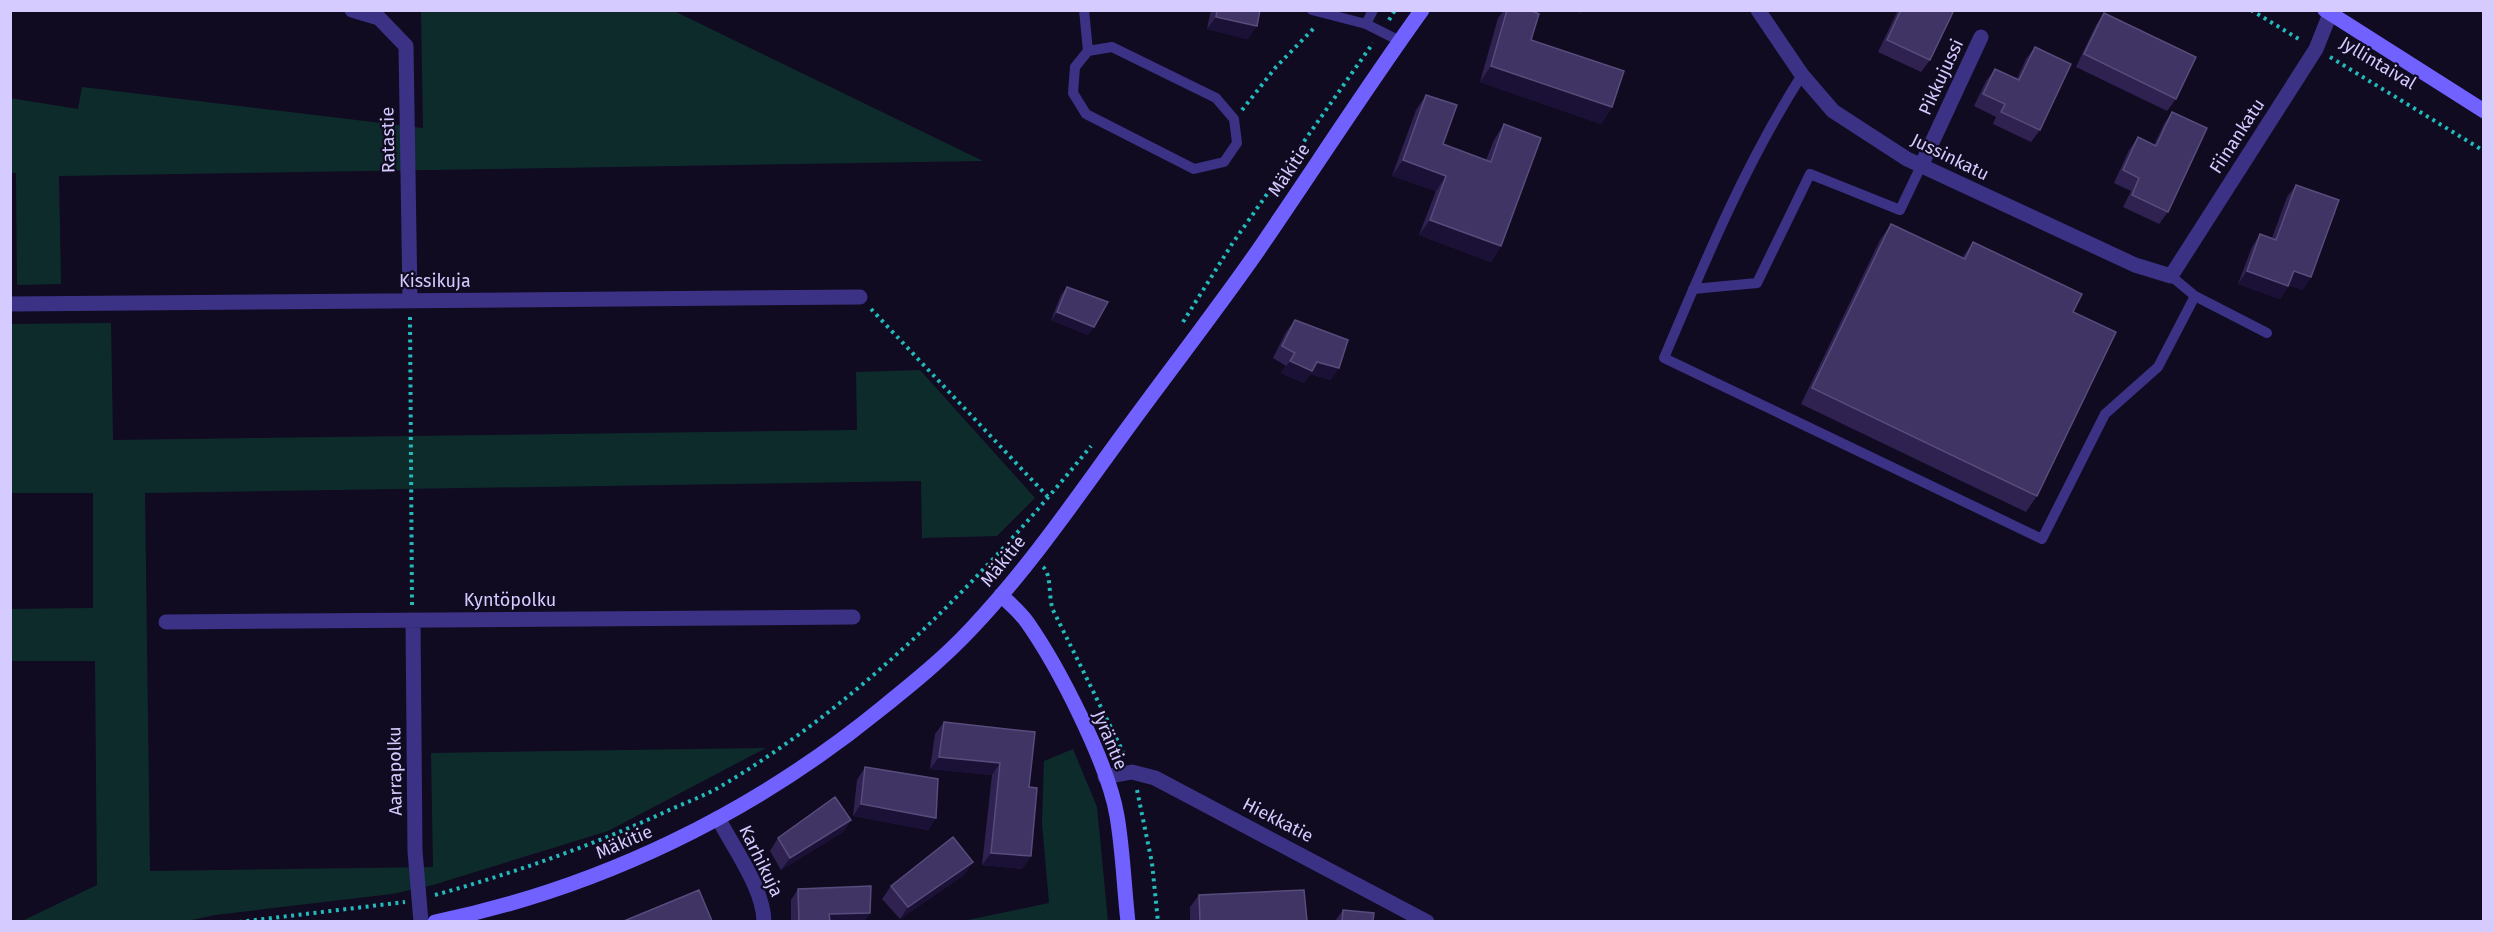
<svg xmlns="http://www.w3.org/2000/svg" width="2494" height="932" font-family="'Fira Sans',sans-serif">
	<rect width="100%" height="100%" fill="#100b21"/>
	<path fill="#0e2b2c" d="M 421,11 L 674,11 L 983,161 L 59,176 L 61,284 L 17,285 L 16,173 L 10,173 L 10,98 L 78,109 L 82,87 L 423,128 Z
		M 111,323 L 113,440 L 857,430 L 856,372 L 920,370 L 1035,498 L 997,536 L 922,538 L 921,481 L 145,493 L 150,871 L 433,867 L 431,753 L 766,748 L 608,831 L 433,885 L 392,894 L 215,915 L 187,921 L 22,921 L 97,885 L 95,661 L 10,661 L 11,609 L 93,608 L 93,493 L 11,493 L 10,324 Z
		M 1073,749 L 1097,807 L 1108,921 L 963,921 L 1049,903 L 1042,823 L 1044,761 Z"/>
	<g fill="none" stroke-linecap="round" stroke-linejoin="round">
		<path stroke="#23babb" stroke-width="4" stroke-dasharray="3 4.5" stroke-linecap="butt" d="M 2251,10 L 2302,41
			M 1389,20 L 1395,10
			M 2330,57 L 2484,151
			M 1242,110 L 1276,67 L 1316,26
			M 871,309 L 1048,497
			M 410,317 L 412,606
			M 1183,322 L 1232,244 L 1373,43
			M 1008,542 L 1019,550
			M 1043,567 C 1052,574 1048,597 1053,610 L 1126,758
			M 1137,790 L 1152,863 L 1158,922
			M 435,895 C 514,873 591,846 665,812 C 684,803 705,796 723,785 C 866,699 986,575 1091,446
			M 239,922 L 405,902"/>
		<path stroke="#3b3285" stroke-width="10" d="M 1084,10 L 1088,51 L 1075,67 L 1073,93 L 1086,114 L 1194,169 L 1224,162 L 1237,143 L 1234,119 L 1216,98 L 1112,47 L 1088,51
			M 1312,10 L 1366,24 L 1373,10
			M 1366,24 L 1400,41
			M 1802,75 C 1745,164 1705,261 1664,358 L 2042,539 L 2105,414 L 2158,367 L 2195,296
			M 2171,276 L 2195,296 L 2267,333
			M 1693,289 L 1757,283 L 1810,174 L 1900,210 L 1921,166"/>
		<path stroke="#3b3285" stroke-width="15" d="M 352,10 L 379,18 L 406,46 L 410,301
			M 1758,10 L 1802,75 L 1833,111 L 1907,159 L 2135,265 L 2171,276 L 2316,49 L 2330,14
			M 1921,166 L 1981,37
			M 10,304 L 860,297
			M 413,620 L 415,851 L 421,922
			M 166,622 L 853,617
			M 1105,777 L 1132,772 L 1155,778 L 1427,922
			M 718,818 C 733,847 764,889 764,922"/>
		<path stroke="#7162ff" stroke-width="15" d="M 2325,10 L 2484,111
			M 1001,595 C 1010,604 1020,612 1027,622 C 1058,666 1108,763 1117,816 C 1123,851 1124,887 1128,922
			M 435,922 C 600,888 752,814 882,708 C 913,683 944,658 971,629 C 1027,570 1073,503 1121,437 C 1166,375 1213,315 1257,252 C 1312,172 1365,89 1422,10"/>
	</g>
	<path fill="#2f2251" d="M 1211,10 L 1260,10 L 1248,39 L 1207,29 Z
		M 1504,10 L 1530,10 L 1531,40 L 1612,107 L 1601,124 L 1480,82 L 1498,18 Z
		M 1898,10 L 1954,10 L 1930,60 L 1921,72 L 1878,52 Z
		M 2104,13 L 2176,99 L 2167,111 L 2076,67 L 2096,25 Z
		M 2035,47 L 2040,130 L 2031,142 L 1993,124 L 1996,117 L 1974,106 L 1986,81 L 1995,69 L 2017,79 L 2026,59 Z
		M 1426,95 L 1443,144 L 1486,160 L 1494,140 L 1504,124 L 1501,246 L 1491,262 L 1419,235 L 1436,191 L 1392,176 L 1416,110 Z
		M 2172,112 L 2168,212 L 2159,224 L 2123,207 L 2131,191 L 2114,183 L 2129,150 L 2138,137 L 2154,145 L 2164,124 Z
		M 2296,185 L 2303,290 L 2289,285 L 2280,299 L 2238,284 L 2252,247 L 2260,234 L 2272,238 L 2287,197 Z
		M 1891,224 L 1962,258 L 1973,242 L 2073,312 L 2037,496 L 2026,512 L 1801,404 L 1880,240 Z
		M 1067,287 L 1094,327 L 1088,335 L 1051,320 L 1061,295 Z
		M 1295,320 L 1331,380 L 1310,374 L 1304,383 L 1281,373 L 1286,366 L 1273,358 L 1286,332 Z
		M 944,722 L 1035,732 L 1029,787 L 1031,856 L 1022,869 L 982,865 L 992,775 L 930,769 L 935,734 Z
		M 865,767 L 936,818 L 928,830 L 853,816 L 857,780 Z
		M 851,820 L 843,832 L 781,870 L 770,851 L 778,838 Z
		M 973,862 L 964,875 L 900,919 L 882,899 L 891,886 Z
		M 798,889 L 870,913 L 864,921 L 791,921 L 791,900 Z
		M 1199,895 L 1307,921 L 1190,921 L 1190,907 Z
		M 1343,910 L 1373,921 L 1335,921 Z"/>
	<path fill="#1b1136" d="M 1573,10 L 1584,10 L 1581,14 Z
		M 1216,17 L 1257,26 L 1248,39 L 1207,29 Z
		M 1491,66 L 1612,107 L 1601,124 L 1480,82 Z
		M 1403,160 L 1446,176 L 1436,191 L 1392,176 Z
		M 1430,220 L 1501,246 L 1491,262 L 1419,235 Z
		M 2247,271 L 2288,286 L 2280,299 L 2238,284 Z
		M 2294,271 L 2311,277 L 2303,290 L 2285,283 Z
		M 1057,312 L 1094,327 L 1088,335 L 1051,320 Z
		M 1290,361 L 1317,362 L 1339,368 L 1331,380 L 1310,374 L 1304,383 L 1281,373 Z
		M 939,757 L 1000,763 L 992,775 L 930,769 Z
		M 861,804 L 936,818 L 928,830 L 853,816 Z
		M 851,820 L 843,832 L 781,870 L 790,858 Z
		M 991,853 L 1031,856 L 1022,869 L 982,865 Z
		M 973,862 L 964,875 L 900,919 L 908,907 Z
		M 870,913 L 864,921 L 824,921 L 829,914 Z"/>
	<path fill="#403464" stroke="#584c7c" stroke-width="1.5" d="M 1217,10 L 1260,10 L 1257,26 L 1216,17 Z
		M 1507,10 L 1530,10 L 1539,14 L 1531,40 L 1624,71 L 1612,107 L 1491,66 Z
		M 1901,10 L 1954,10 L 1930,60 L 1887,40 Z
		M 2104,13 L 2196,57 L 2176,99 L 2084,54 Z
		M 2035,47 L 2071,64 L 2040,130 L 2001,112 L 2005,104 L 1983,94 L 1995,69 L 2019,80 Z
		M 1426,95 L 1457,105 L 1443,144 L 1491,162 L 1504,124 L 1541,138 L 1501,246 L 1430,220 L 1446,176 L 1403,160 Z
		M 2172,112 L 2207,128 L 2168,212 L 2132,195 L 2139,178 L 2123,170 L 2138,137 L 2156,146 Z
		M 2296,185 L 2339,200 L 2311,277 L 2294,271 L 2288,286 L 2247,271 L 2260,234 L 2276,240 Z
		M 1891,224 L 1965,259 L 1973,242 L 2082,294 L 2073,312 L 2116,332 L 2037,496 L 1812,388 Z
		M 1067,287 L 1108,302 L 1094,327 L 1057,312 Z
		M 1295,320 L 1348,340 L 1339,368 L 1317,362 L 1312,371 L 1290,361 L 1295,353 L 1282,346 Z
		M 944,722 L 1035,732 L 1029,787 L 1037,788 L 1031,856 L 991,853 L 1000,763 L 939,757 Z
		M 865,767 L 938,779 L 936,818 L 861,804 Z
		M 835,797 L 851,820 L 790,858 L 778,838 Z
		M 953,837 L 973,862 L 908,907 L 891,886 Z
		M 871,886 L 870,913 L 829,914 L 830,921 L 799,921 L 798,889 Z
		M 699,890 L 712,921 L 624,921 Z
		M 1304,890 L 1307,921 L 1200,921 L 1199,895 Z
		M 1343,910 L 1374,913 L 1373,921 L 1342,921 Z"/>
	<g text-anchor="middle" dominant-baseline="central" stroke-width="4.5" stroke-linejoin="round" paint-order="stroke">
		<g font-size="18" fill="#d5cbff" stroke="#100b21">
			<text transform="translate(2378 63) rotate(31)">Jyllintaival</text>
			<text transform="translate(1941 77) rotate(-65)">Pikkujussi</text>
			<text transform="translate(2237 136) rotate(-57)">Fiinankatu</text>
			<text transform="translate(388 140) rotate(-91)">Ratastie</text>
			<text transform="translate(1950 157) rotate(26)">Jussinkatu</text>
			<text transform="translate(1289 170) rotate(-56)">Mäkitie</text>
			<text x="435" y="281">Kissikuja</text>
			<text transform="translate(1003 561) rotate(-51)">Mäkitie</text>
			<text x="510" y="600">Kyntöpolku</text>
			<text transform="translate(1110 740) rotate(67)">Jyräntie</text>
			<text transform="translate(395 771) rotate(-91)">Aarrapolku</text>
			<text transform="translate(1278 820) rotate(27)">Hiekkatie</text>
			<text transform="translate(624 842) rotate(-23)">Mäkitie</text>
			<text transform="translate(761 861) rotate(64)">Karhikuja</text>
		</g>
	</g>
	<rect width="2494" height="932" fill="none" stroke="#d5cbff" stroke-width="24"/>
</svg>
